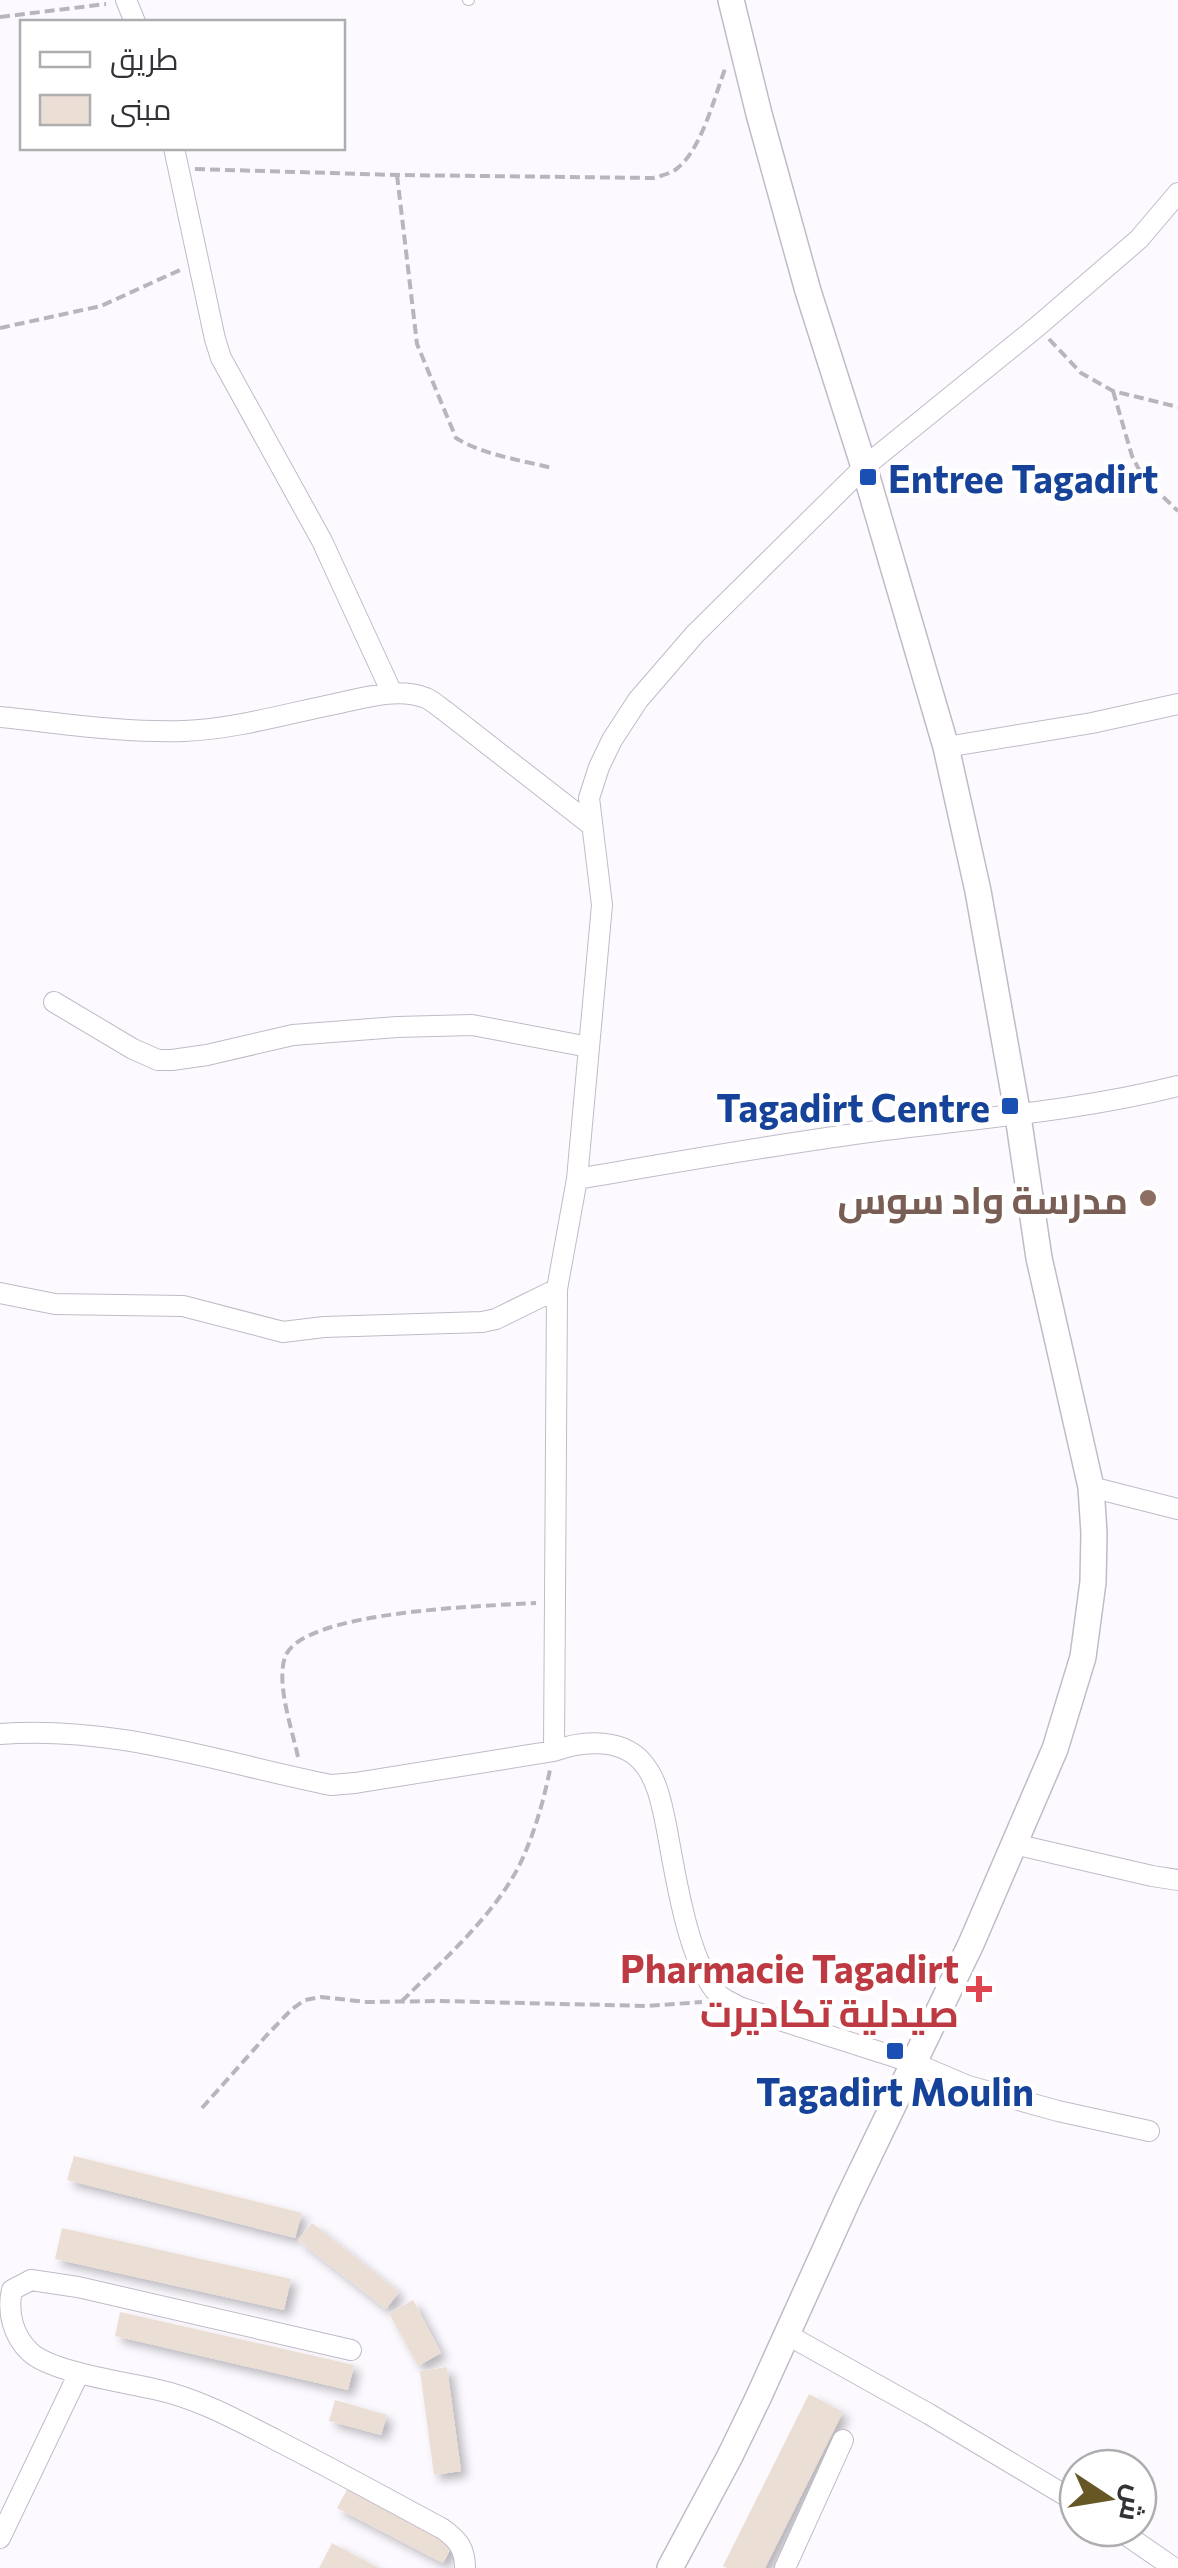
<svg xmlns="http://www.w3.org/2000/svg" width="1178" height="2568" font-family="Commissioner,Cairo,sans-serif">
	<defs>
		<filter id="shadow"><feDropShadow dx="6" dy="6" stdDeviation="5" flood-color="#0004"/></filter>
	</defs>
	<rect width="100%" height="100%" fill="#fdfaff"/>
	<path fill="#ebded4" filter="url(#shadow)" d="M 74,2156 L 302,2213 L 295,2238 L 67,2180 Z
		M 312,2223 L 399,2292 L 386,2309 L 298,2240 Z
		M 62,2228 L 291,2279 L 284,2310 L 55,2259 Z
		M 413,2300 L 441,2353 L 418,2366 L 389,2313 Z
		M 120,2312 L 354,2365 L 348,2390 L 115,2336 Z
		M 447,2367 L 461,2471 L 434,2475 L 420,2371 Z
		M 809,2394 L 843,2412 L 765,2568 L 727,2568 L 723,2566 Z
		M 335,2400 L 387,2415 L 381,2435 L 329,2421 Z
		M 349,2486 L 455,2541 L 443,2563 L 337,2508 Z
		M 332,2543 L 379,2568 L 319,2568 Z"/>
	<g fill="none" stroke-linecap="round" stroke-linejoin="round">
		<defs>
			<path id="service" d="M 468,0 L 469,0"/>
			<path id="minor" d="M 126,0 L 135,22
				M 174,148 L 215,339 L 221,358 L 322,541 L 392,693
				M 0,717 C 61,723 122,733 184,731 C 234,729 286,714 335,704 C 364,698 397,687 426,698 C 433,701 439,707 445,711 L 590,824
				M 946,747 L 1092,723 L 1178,704
				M 54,1002 L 133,1049 L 158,1060 L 172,1060 L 207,1055 L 293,1035 L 397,1027 L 472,1025 L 589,1047
				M 577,1179 L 602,905 L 589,798 L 599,767 L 612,740 L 638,700 L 695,634 L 864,467 L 1038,326 L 1139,239 L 1178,193
				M 0,1293 L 55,1304 L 183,1306 L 283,1332 L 324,1327 L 482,1322 L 496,1319 L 557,1289 L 577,1179 C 677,1162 777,1144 877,1131 C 978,1118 1079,1111 1178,1086
				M 1091,1487 L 1178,1509
				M 0,1734 C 114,1725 221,1763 331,1785 L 355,1783 L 554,1751 C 583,1740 626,1737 646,1767 C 658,1783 662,1806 666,1825 C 675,1871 687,1962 719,1995 C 724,2000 733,2003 739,2007 L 914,2063 L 968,2086 L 1058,2111 L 1149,2131
				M 554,1751 L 557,1289
				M 1014,1844 L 1152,1876 L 1178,1880
				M 786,2334 L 929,2414 L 1078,2503
				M 351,2350 L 78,2287 L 31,2280 L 12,2290 C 7,2312 13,2336 30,2352 C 51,2372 124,2382 154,2389 C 197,2398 235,2419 274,2439 C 331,2468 387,2499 443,2529 C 458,2540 465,2548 465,2568
				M 1116,2528 L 1174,2568
				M 0,2538 L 79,2373
				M 785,2568 L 843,2440"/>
			<path id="tertiary" d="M 670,2568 L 730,2456 L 759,2396 L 848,2199 L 971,1944 L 1055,1749 L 1083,1657 L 1093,1582 L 1094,1533 L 1091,1487 L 1039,1258 L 1018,1116 L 978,891 L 946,747 L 864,467 L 808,291 L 759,114 L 731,0"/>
		</defs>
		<use href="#service" stroke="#c1bac7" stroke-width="12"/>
		<use href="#minor" stroke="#c1bac7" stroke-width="22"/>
		<use href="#tertiary" stroke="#c1bac7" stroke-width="28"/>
		<path stroke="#b9b6bb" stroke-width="4" stroke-dasharray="10 5" stroke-linecap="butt" d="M 0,17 L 106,4
			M 195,169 L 397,175 L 653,178 C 660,176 669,174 675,170 C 701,152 714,98 725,69
			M 397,175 L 417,344 L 456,438 C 483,455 521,460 552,468
			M 0,328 L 101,306 L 180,270
			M 1049,339 L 1081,373 L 1113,391 L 1178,407
			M 1113,391 L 1132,456 L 1144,479 L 1178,511
			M 298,1757 C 292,1729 276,1684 285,1657 C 302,1610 489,1606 536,1603
			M 402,2001 C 443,1960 492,1918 519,1866 C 534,1835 543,1803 550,1770
			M 202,2108 L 266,2036 L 292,2009 L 305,2000 L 321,1997 L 367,2002 L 441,2001 L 647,2006 L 702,2002"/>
		<use href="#service" stroke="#fff" stroke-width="10"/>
		<use href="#minor" stroke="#fff" stroke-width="20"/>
		<use href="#tertiary" stroke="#fff" stroke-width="25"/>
	</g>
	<g fill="#1a4fb4" stroke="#fff" stroke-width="4">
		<rect x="858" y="467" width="20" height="20" rx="5"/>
		<rect x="1000" y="1096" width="20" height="20" rx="5"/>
		<rect x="885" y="2041" width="20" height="20" rx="5"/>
	</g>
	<circle fill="#8d6e63" stroke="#fff" stroke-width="4" cx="1148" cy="1198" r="10"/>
	<path fill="#e0444e" stroke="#fff" stroke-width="4" d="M974 1974h10v10h10v10h-10v10h-10v-10h-10v-10h10z"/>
	<g text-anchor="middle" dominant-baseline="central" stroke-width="8" stroke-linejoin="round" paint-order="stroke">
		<g font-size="38" font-weight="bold" fill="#164399" stroke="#fff" text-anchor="start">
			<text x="888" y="477">Entree Tagadirt</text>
			<text x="990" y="1106" text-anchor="end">Tagadirt Centre</text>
			<text x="895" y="2090" text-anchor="middle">Tagadirt Moulin</text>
		</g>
		<g font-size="38" font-weight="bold" fill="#785e54" stroke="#fff" text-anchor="end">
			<text x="1128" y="1198">مدرسة واد سوس</text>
		</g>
		<g font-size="38" font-weight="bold" fill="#be3a42" stroke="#fff" text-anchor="end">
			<text x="959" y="1967">Pharmacie Tagadirt<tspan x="959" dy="44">صيدلية تكاديرت</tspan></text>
		</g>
	</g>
	<rect x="20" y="20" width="325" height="130" fill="#ffffff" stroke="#aeadaf" stroke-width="2.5"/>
	<rect x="40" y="52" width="50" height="15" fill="#ffffff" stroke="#aeadaf" stroke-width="2.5"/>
	<text x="110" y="70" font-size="30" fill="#353237">طريق</text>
	<rect x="40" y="95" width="50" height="30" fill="#ebded4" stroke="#aeadaf" stroke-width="2.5"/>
	<text x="110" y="120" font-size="30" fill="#353237">مبنى</text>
	<g transform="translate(1108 2498) rotate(102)"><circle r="48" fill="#ffffff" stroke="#aeadaf" stroke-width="2.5"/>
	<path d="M0-8L18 38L0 25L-18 38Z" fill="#675724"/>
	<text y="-15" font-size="28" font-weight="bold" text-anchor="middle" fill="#353237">ش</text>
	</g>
</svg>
